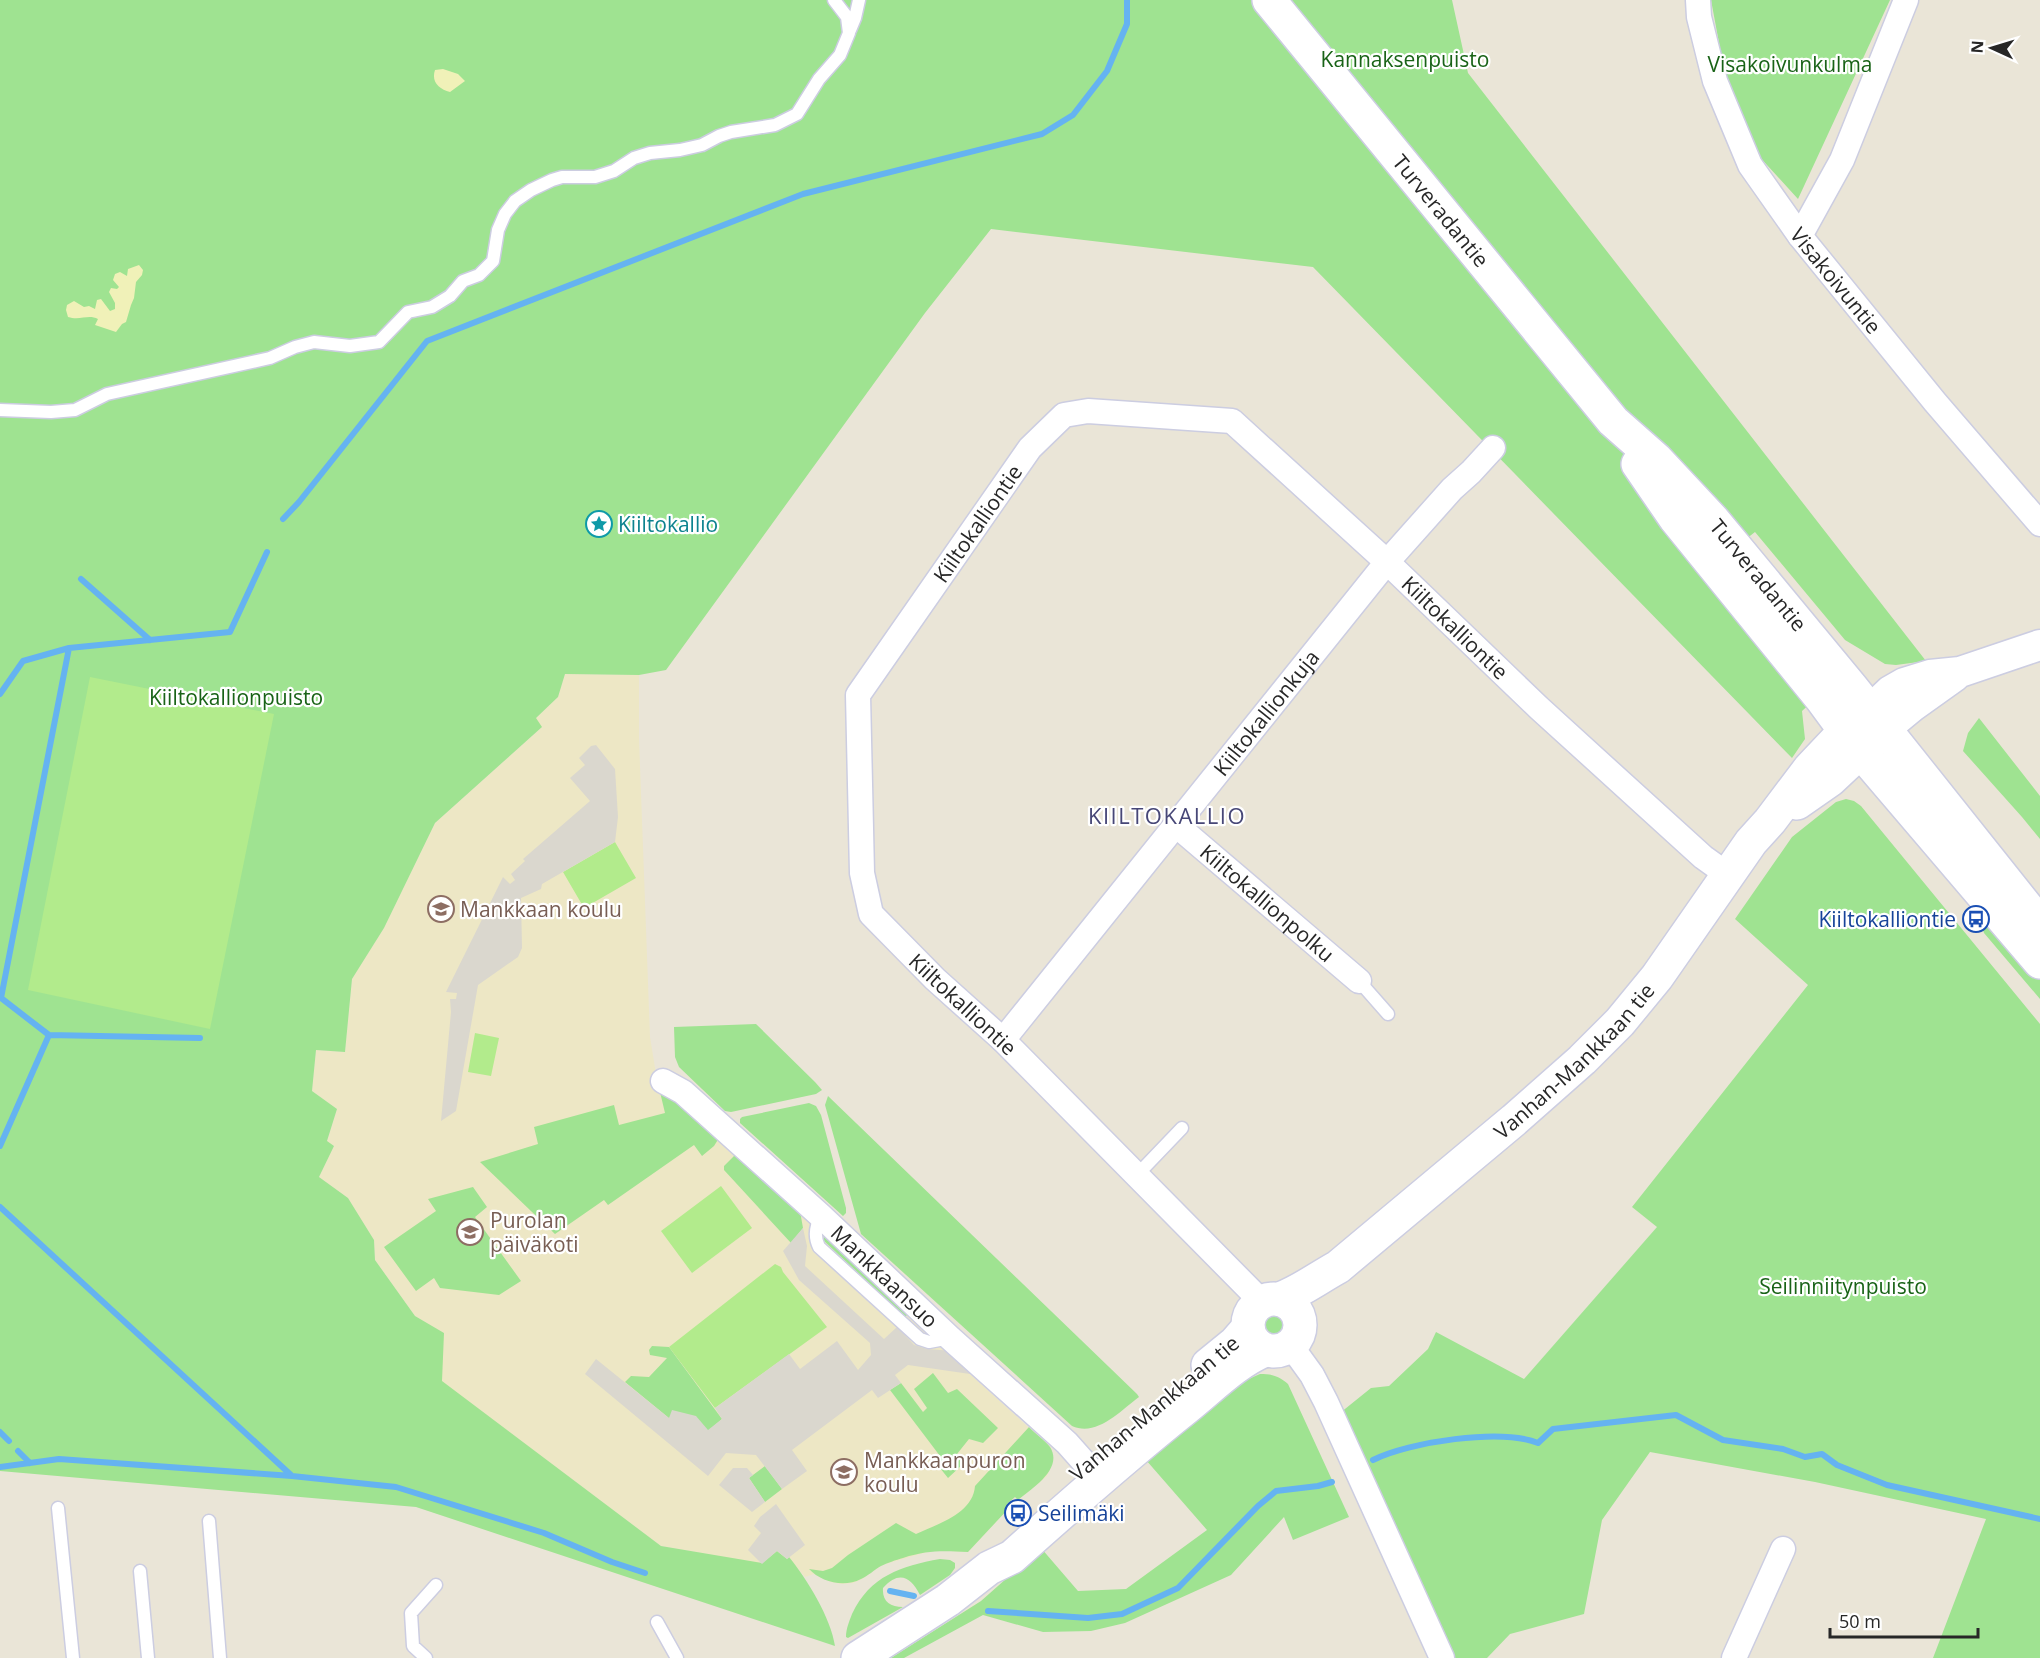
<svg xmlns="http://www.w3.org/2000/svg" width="2040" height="1658" font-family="'Open Sans',sans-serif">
	<rect width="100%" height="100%" fill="#eae5d7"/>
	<path fill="#ede7c5" d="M 565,674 L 639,675 L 639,739 L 650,1037 L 656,1074 L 667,1093 L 975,1369 L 970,1374 L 1051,1448 L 1053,1461 L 1047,1476 L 1018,1500 L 1015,1497 L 1007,1504 L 1010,1507 L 968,1552 L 934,1550 L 882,1565 L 862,1579 L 853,1583 L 841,1584 L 831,1582 L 814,1574 L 805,1577 L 789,1558 L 762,1564 L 661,1546 L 441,1381 L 443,1333 L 415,1316 L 375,1260 L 374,1240 L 348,1198 L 319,1177 L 334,1146 L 327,1142 L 337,1109 L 312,1091 L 316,1050 L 345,1052 L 352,979 L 384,928 L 435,823 L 541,728 L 536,718 L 558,697 Z"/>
	<path fill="#9fe391" d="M 0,0 L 1257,0 L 1614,438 L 1814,700 L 1802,711 L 1805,739 L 1792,758 L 1313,267 L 991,229 L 925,313 L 666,670 L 639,675 L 565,674 L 558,697 L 536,718 L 542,727 L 435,823 L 384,928 L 352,979 L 345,1052 L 316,1050 L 312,1091 L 337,1109 L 327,1141 L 334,1146 L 319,1177 L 348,1198 L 374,1240 L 375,1260 L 415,1316 L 444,1333 L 442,1381 L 661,1546 L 762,1563 L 777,1551 L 787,1559 L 789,1557 C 807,1579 831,1618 835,1646 L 416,1507 L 0,1471 Z
		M 1282,0 L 1452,0 L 1468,73 L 1926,661 L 1896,665 L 1885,664 L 1845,640 L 1755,532 L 1746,539 L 1675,471 Z
		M 1711,0 L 1890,0 L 1798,199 L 1756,153 L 1725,75 Z
		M 1979,718 L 2040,796 L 2040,839 L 2022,817 L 1963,751 L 1968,733 Z
		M 1846,799 L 1854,801 L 1861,806 L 2040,1024 L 2040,1658 L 1933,1658 L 1986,1519 L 1815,1482 L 1650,1452 L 1602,1520 L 1584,1614 L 1510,1634 L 1487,1658 L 1447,1658 L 1340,1413 L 1371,1388 L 1389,1386 L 1428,1349 L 1436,1332 L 1524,1379 L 1657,1227 L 1632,1207 L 1808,985 L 1735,919 L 1792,837 L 1836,802 Z
		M 1988,925 L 2040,972 L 2040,999 L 1984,933 L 1983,930 Z
		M 756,1024 L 815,1082 L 822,1090 L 816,1094 L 731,1112 L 725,1111 L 679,1067 L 675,1057 L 674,1027 Z
		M 660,1092 L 667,1093 L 719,1138 L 714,1146 L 702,1156 L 694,1145 L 608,1205 L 604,1200 L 555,1234 L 480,1162 L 538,1144 L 534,1127 L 614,1105 L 619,1125 L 665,1113 Z
		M 828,1096 L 1137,1394 L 1139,1397 C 1120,1411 1097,1437 1072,1426 L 861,1234 L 825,1105 Z
		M 809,1103 L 816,1106 L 821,1115 L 846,1208 L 846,1213 L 843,1216 L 740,1123 L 740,1119 L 742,1117 Z
		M 740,1155 L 800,1211 L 803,1228 L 791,1243 L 724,1170 L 724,1166 L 734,1156 Z
		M 473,1187 L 487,1207 L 475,1217 L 521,1281 L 499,1295 L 440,1288 L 434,1278 L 416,1291 L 384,1247 L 436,1211 L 428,1199 Z
		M 825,1234 L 911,1311 L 905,1317 L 823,1240 Z
		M1262 1325a12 12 0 1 1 24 0a12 12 0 1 1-24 0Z
		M 652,1346 L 669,1347 L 722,1419 L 708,1431 L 670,1419 L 625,1382 L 631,1376 L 649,1377 L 667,1358 L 650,1355 L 649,1350 Z
		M 933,1373 L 948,1393 L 957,1389 L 998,1428 L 983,1443 L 969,1439 L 957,1454 L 962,1465 L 948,1478 L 936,1463 L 940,1456 L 890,1390 L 901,1383 L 923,1412 L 927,1408 L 914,1389 Z
		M 1260,1374 C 1272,1374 1279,1376 1288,1384 L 1349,1517 L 1293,1540 L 1284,1517 L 1231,1575 L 1125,1623 L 1091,1631 L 1043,1632 L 983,1615 L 904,1658 L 891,1658 L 981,1601 L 1041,1548 L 1078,1591 L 1126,1589 L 1207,1530 L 1146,1460 L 1244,1381 Z
		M 1029,1427 C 1035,1434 1045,1440 1050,1447 C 1064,1469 1031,1489 1018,1500 L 1015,1497 L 1007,1504 L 1010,1507 L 968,1552 C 942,1551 928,1550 903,1558 C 896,1560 887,1563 881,1566 C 874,1570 868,1576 861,1579 C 844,1588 821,1582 809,1569 L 823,1571 L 832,1568 L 848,1555 L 896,1523 L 916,1534 C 937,1524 973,1514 975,1486 Z
		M 765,1466 L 782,1489 L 765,1502 L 749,1478 Z
		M 940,1559 L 950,1560 L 955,1563 L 955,1568 L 950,1575 L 920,1595 C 911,1577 899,1570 883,1588 C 882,1601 890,1607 903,1607 L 848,1638 L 846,1637 C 846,1629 849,1622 852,1614 C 870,1576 901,1566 940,1559 Z"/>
	<path fill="#f0f1b8" d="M 443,69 L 458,74 L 465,81 L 450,92 C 439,89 431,82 435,70 Z
		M 139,265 L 143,270 L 142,275 L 136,282 L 134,298 L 131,305 L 126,322 L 122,324 L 116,332 L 95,325 L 98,319 C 88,314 80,321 68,317 L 66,310 L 67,305 L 74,301 L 84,307 L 89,306 L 95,309 L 97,300 L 101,299 L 110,311 L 115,309 L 115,303 L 109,292 L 111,288 L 117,289 L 119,287 L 113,280 L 115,274 L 120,272 L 127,276 L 128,269 Z"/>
	<path fill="#b2eb8c" d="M 90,677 L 274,714 L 210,1029 L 28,990 Z
		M 615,842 L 636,878 L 584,908 L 563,872 Z
		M 475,1033 L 499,1038 L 491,1076 L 468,1072 Z
		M 721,1186 L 752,1228 L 692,1273 L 661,1231 Z
		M 775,1264 L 781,1267 L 783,1272 L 827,1327 L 715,1408 L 669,1347 Z"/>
	<path fill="#dad7ce" d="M 596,745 L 615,769 L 618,817 L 615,842 L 542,884 L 541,889 L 521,898 L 522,948 L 518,957 L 478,985 L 456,1111 L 441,1121 L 451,1012 L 450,999 L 456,999 L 457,993 L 446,992 L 503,877 L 510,884 L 515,880 L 511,874 L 525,861 L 523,859 L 590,801 L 570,778 L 585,765 L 579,758 L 591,746 Z
		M 803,1228 L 807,1246 L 805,1266 L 884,1339 L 897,1327 L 914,1345 L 927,1349 L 952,1351 L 975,1369 L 970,1374 L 908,1365 L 895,1375 L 901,1383 L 878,1398 L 872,1390 L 792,1450 L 807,1471 L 782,1489 L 756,1455 L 726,1453 L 708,1476 L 585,1374 L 596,1359 L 669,1418 L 672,1410 L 696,1416 L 708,1430 L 722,1419 L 715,1408 L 789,1354 L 800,1369 L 837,1341 L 858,1370 L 871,1355 L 870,1343 L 799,1280 L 783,1251 Z
		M 733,1468 L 747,1468 L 753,1475 L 749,1478 L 765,1502 L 752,1512 L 719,1485 Z
		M 776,1504 L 805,1545 L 787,1559 L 777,1551 L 762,1564 L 748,1550 L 761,1533 L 754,1526 L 760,1517 Z"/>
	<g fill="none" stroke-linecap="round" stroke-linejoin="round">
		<path stroke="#65b3f1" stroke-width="6" d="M 283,519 L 299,502 L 427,341 L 803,194 L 1042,134 L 1073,115 L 1107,71 L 1127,24 L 1127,0
			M 81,579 L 150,640
			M 0,694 L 23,661 L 69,648 L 230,632 L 267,552
			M 49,1035 L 1,998 L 69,648
			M 0,1146 L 49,1035 L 200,1038
			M 0,1207 L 291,1475
			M 0,1432 L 9,1441
			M 18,1451 L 30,1463
			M 1373,1460 C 1409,1442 1500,1428 1538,1443 L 1553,1429 L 1676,1415 L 1723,1440 L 1783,1449 L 1805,1457 L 1822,1454 L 1837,1465 L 1887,1485 L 2040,1519
			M 0,1467 L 59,1459 L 292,1476 L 396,1487 L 544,1533 L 612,1562 L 645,1573
			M 890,1591 L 914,1596
			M 988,1611 L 1088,1618 L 1122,1614 L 1178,1588 L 1258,1506 L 1276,1491 L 1318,1486 L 1332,1482"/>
		<defs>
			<path id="service" d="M 850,30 L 855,18 L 859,0
				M 0,410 L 51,412 L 75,410 L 107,394 L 270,358 L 295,347 L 314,342 L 350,346 L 379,342 L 408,312 L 432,307 L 450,296 L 463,281 L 479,275 L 493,261 L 498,230 L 505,214 L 515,201 L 531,190 L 552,180 L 562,177 L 595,177 L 614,171 L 634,158 L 650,153 L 680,150 L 702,145 L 719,136 L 731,132 L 775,125 L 797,114 L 819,79 L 840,55 L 849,33 L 847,17 L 834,0
				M 1359,981 L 1388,1014
				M 1137,1175 L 1182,1128
				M 821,1216 C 815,1227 814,1237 819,1247 L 920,1339 L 929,1342 L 950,1338
				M 58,1508 L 73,1658
				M 209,1521 L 220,1658
				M 140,1571 L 148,1658
				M 657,1622 L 677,1658
				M 426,1658 L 413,1646 L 411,1613 L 436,1585"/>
			<g id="minor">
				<path id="s1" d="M 1698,0 L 1699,17 L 1715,81 L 1750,165 L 1800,236 L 1935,402 L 2040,524"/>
				<path d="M 1800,236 L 1842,160 L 1906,0"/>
				<path id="s2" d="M 1176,825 L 1359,981"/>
				<path id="s3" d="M 1003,1040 L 1387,562 L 1452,489 L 1471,472 L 1493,448"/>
				<path id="s4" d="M 663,1081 L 683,1092 L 821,1216 L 950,1338 L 1067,1443 L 1099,1479"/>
				<path id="s5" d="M 1262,1302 L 1003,1040 L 935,979 L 871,914 L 862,873 L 858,695 L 1030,448 L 1064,415 L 1088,411 L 1232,421 L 1387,562 L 1539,708 L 1703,857 L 1728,875"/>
				<path d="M 1291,1346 L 1312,1375 L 1326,1402 L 1442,1658"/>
				<path d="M 1734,1658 L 1783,1549"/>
			</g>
			<path id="tertiary" d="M 1869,711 L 1890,691 L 1904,683 L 1930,675 L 1960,672 L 2040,645
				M 1884,730 L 1913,706 L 1955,676"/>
			<g id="secondary">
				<path id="s6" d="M 1269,0 L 1613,421 L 1656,459 L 1713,520 L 1852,688 L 2040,924"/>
				<path d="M 1638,464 L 1675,518 L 1821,698 L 1860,751 L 2040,962"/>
				<path d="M 1797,803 L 1830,780 L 1877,736"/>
				<circle cx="1274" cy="1325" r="26"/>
				<path id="s7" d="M 1280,1299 C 1301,1291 1318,1278 1338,1267 L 1514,1120 L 1582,1060 L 1620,1022 L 1657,977 L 1751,842 L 1770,821 L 1810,768 L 1845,731 L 1869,711"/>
				<path d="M 1208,1365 L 1235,1343 L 1248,1328"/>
				<path d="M 858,1658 L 948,1600 L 989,1568 L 1012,1557 C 1069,1506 1127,1455 1187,1407 C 1212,1387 1236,1362 1265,1350"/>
			</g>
		</defs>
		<use href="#service" stroke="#cccde1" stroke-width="15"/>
		<use href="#minor" stroke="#cccde1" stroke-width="27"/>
		<use href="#tertiary" stroke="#cccde1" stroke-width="33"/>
		<use href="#secondary" stroke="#cccde1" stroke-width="36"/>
		<use href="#service" stroke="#fff" stroke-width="12"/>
		<use href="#minor" stroke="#fff" stroke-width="24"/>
		<use href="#tertiary" stroke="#fff" stroke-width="30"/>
		<use href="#secondary" stroke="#fff" stroke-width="33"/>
	</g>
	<defs>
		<symbol id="sight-ring" viewBox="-11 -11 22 22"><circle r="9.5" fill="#fff" stroke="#0f9aa8" stroke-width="1.5"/><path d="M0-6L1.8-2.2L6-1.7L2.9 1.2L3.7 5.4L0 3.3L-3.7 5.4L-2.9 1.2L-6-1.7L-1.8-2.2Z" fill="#0f9aa8"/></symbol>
		<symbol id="school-ring" viewBox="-11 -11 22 22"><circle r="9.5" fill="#fff" stroke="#8d6e63" stroke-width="1.5"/><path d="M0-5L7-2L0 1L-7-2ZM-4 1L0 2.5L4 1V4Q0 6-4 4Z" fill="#8d6e63"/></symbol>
		<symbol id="bus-ring" viewBox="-11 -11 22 22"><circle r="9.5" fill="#fff" stroke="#1a4fb4" stroke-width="1.5"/><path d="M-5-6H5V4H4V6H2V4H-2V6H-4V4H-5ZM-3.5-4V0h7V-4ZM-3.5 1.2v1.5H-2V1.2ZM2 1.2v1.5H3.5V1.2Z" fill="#1a4fb4"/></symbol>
	</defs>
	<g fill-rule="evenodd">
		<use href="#sight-ring" x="584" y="509" width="30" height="30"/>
		<use href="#school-ring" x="426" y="894" width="30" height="30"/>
		<use href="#bus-ring" x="1961" y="904" width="30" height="30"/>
		<use href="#school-ring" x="455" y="1217" width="30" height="30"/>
		<use href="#school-ring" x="829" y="1457" width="30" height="30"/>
		<use href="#bus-ring" x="1003" y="1498" width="30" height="30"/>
	</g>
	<g text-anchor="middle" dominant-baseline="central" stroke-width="4.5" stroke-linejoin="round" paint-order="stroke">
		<g font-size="21" fill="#196317" stroke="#fff">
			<text x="1405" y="59">Kannaksenpuisto</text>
			<text x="1790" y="64">Visakoivunkulma</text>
			<text x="236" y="697">Kiiltokallionpuisto</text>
			<text x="1843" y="1286">Seilinniitynpuisto</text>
		</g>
		<g font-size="21" fill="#272727" stroke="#fff">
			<text stroke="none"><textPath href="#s6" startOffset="272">Turveradantie</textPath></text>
			<text stroke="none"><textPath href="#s1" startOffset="318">Visakoivuntie</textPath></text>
			<text stroke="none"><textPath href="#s5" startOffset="980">Kiiltokalliontie</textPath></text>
			<text stroke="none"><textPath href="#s6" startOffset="756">Turveradantie</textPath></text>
			<text stroke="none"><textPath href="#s5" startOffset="1592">Kiiltokalliontie</textPath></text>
			<text stroke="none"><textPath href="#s3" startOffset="420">Kiiltokallionkuja</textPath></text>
			<text stroke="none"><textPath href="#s2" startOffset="120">Kiiltokallionpolku</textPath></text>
			<text transform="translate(963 1004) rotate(43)">Kiiltokalliontie</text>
			<text stroke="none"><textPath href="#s7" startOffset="380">Vanhan-Mankkaan tie</textPath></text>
			<text stroke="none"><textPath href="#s4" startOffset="296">Mankkaansuo</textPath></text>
			<text transform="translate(1154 1408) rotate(-40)">Vanhan-Mankkaan tie</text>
		</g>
		<g font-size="21" fill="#0d838f" stroke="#fff" text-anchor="start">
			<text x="618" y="524">Kiiltokallio</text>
		</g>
		<g font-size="21" fill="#785e54" stroke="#fff" text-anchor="start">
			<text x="460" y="909">Mankkaan koulu</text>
			<text x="490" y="1220">Purolan<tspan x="490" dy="24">päiväkoti</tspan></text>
			<text x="864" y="1460">Mankkaanpuron<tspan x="864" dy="24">koulu</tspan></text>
		</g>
		<g font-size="21" fill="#164399" stroke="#fff" text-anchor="end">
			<text x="1956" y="919">Kiiltokalliontie</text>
			<text x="1038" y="1513" text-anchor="start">Seilimäki</text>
		</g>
		<g font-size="22" letter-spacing="1.5" fill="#474777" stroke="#fff">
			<text x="1167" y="815">KIILTOKALLIO</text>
		</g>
	</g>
	<g transform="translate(1992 48) rotate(274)" stroke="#ffffff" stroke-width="4.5" paint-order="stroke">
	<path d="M0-4.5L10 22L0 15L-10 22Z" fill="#272727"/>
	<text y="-9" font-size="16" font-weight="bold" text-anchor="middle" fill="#272727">N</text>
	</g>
	<path d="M1830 1628v9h148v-9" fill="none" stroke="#272727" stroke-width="3"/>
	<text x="1839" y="1628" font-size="18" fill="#272727" stroke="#ffffff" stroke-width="4.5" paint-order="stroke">50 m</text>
</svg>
